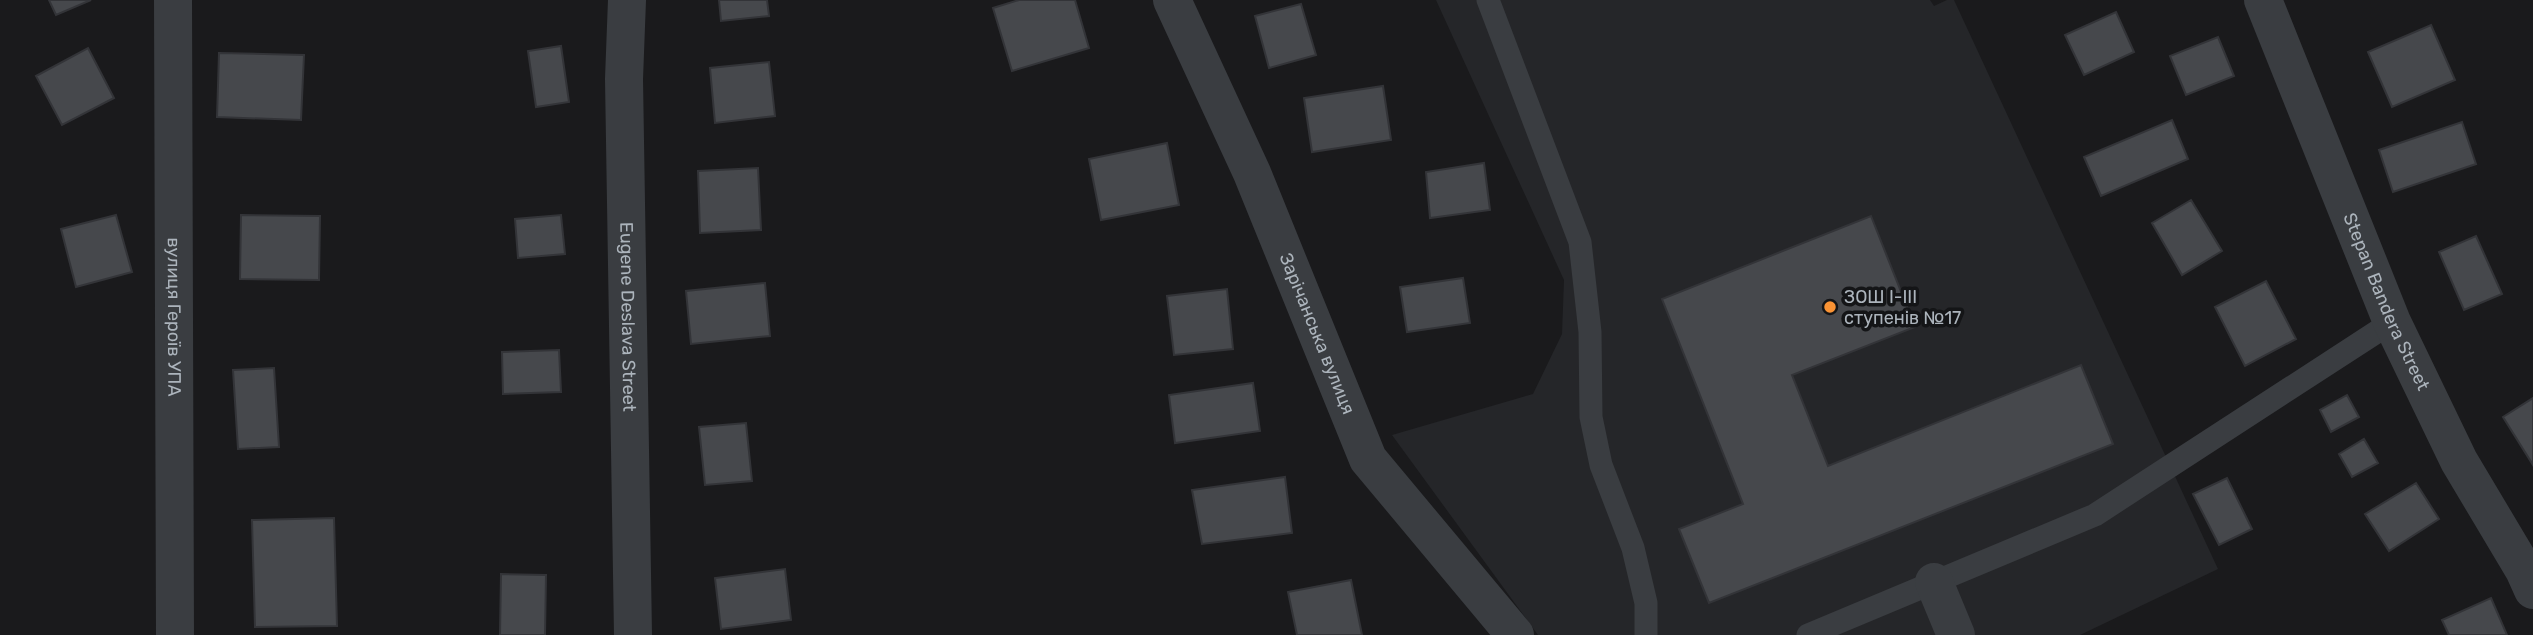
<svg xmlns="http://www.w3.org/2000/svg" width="2533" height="635" font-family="Rubik,sans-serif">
	<rect width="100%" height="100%" fill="#1a1a1c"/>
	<path fill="#252629" d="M 1436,0 L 1930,0 L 1934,6 L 1947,0 L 1954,0 L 2218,569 L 2080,635 L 1538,635 L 1392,435 L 1533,394 L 1562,334 L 1564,280 Z"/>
	<path fill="#46484c" stroke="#333438" stroke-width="2" d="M 49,0 L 91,0 L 56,15 Z
		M 719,0 L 767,0 L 769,16 L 721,21 Z
		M 1019,0 L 1075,0 L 1089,48 L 1012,71 L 993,8 Z
		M 1301,4 L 1316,55 L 1269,68 L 1255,16 Z
		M 2116,12 L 2134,52 L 2084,75 L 2065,35 Z
		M 2431,25 L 2455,80 L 2392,107 L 2368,52 Z
		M 2218,37 L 2234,76 L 2186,95 L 2170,56 Z
		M 561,46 L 569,102 L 536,107 L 528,51 Z
		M 88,48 L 114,98 L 62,125 L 36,76 Z
		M 219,53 L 304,55 L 301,120 L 217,117 Z
		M 769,62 L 775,116 L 715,123 L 710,68 Z
		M 1383,86 L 1391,140 L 1312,152 L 1304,98 Z
		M 2172,120 L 2188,159 L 2101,196 L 2084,157 Z
		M 2462,122 L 2476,164 L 2393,192 L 2379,150 Z
		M 1167,143 L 1179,205 L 1101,220 L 1089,159 Z
		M 1484,163 L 1490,210 L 1430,218 L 1426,172 Z
		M 758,168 L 761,230 L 700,233 L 698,171 Z
		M 2191,200 L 2222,251 L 2182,275 L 2152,223 Z
		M 116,215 L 132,272 L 76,287 L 61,229 Z
		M 241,215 L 320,216 L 319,280 L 240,279 Z
		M 561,215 L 565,254 L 518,258 L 515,219 Z
		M 1871,216 L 1915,327 L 1792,375 L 1828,466 L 2081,365 L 2113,444 L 1709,603 L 1679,529 L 1743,504 L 1662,299 Z
		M 2476,236 L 2502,294 L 2464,310 L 2439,252 Z
		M 1463,278 L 1470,323 L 1407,332 L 1400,287 Z
		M 2266,281 L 2296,339 L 2245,366 L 2215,307 Z
		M 765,283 L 770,336 L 691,344 L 686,291 Z
		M 1227,289 L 1233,349 L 1174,355 L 1167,296 Z
		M 559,350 L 561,392 L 503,394 L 502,352 Z
		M 274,368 L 279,447 L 238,449 L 233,370 Z
		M 1253,383 L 1260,431 L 1175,443 L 1169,395 Z
		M 2347,395 L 2359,417 L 2331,432 L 2320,410 Z
		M 2533,398 L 2533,465 L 2503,417 Z
		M 746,423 L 752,481 L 705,485 L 699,427 Z
		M 2364,439 L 2378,463 L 2352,477 L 2339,454 Z
		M 1285,477 L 1292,533 L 1202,544 L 1192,490 Z
		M 2227,478 L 2252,529 L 2219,545 L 2193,494 Z
		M 2416,483 L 2439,519 L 2389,551 L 2365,514 Z
		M 334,518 L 337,626 L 255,627 L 252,520 Z
		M 785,569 L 791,620 L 721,629 L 715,578 Z
		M 501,574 L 546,575 L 545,635 L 500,635 Z
		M 1351,580 L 1362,635 L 1297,635 L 1288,592 Z
		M 2491,598 L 2507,635 L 2449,635 L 2442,620 Z"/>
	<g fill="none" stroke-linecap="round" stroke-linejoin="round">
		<path stroke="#3a3d41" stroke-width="23" d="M 1488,0 L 1580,242 L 1590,332 L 1591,417 L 1601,465 L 1633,548 L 1646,603 L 1646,635
			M 1808,635 L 2095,515 L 2392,322"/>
		<g stroke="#3a3d41" stroke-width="38">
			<path id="s1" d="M 627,0 L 624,79 L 633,635"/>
			<path id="s2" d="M 1172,0 L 1252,173 L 1368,459 L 1515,635"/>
			<path id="s3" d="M 2263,0 L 2392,322 L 2459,461 L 2524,570 L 2533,590"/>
			<path d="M 1934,582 L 1956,635"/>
		</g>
		<path stroke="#3a3d41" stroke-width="38" id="s4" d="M 173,0 L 175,635"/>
	</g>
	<circle fill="#fa9334" stroke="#141517" stroke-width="2.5" cx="1830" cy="307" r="7"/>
	<g text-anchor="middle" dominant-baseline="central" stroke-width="7" stroke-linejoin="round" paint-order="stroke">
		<g font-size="18" fill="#acb4bc" stroke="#141517" text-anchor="start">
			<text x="1844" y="297">ЗОШ І-ІІІ<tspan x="1844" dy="21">ступенів №17</tspan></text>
		</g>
		<g font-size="18" fill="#acb4bc" stroke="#141517">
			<text stroke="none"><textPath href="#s3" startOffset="326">Stepan Bandera Street</textPath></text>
			<text stroke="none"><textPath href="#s4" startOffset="317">вулиця Героїв УПА</textPath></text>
			<text stroke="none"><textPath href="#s1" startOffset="317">Eugene Deslava Street</textPath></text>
			<text stroke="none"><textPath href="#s2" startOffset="364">Зарічанська вулиця</textPath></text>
		</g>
	</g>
</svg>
